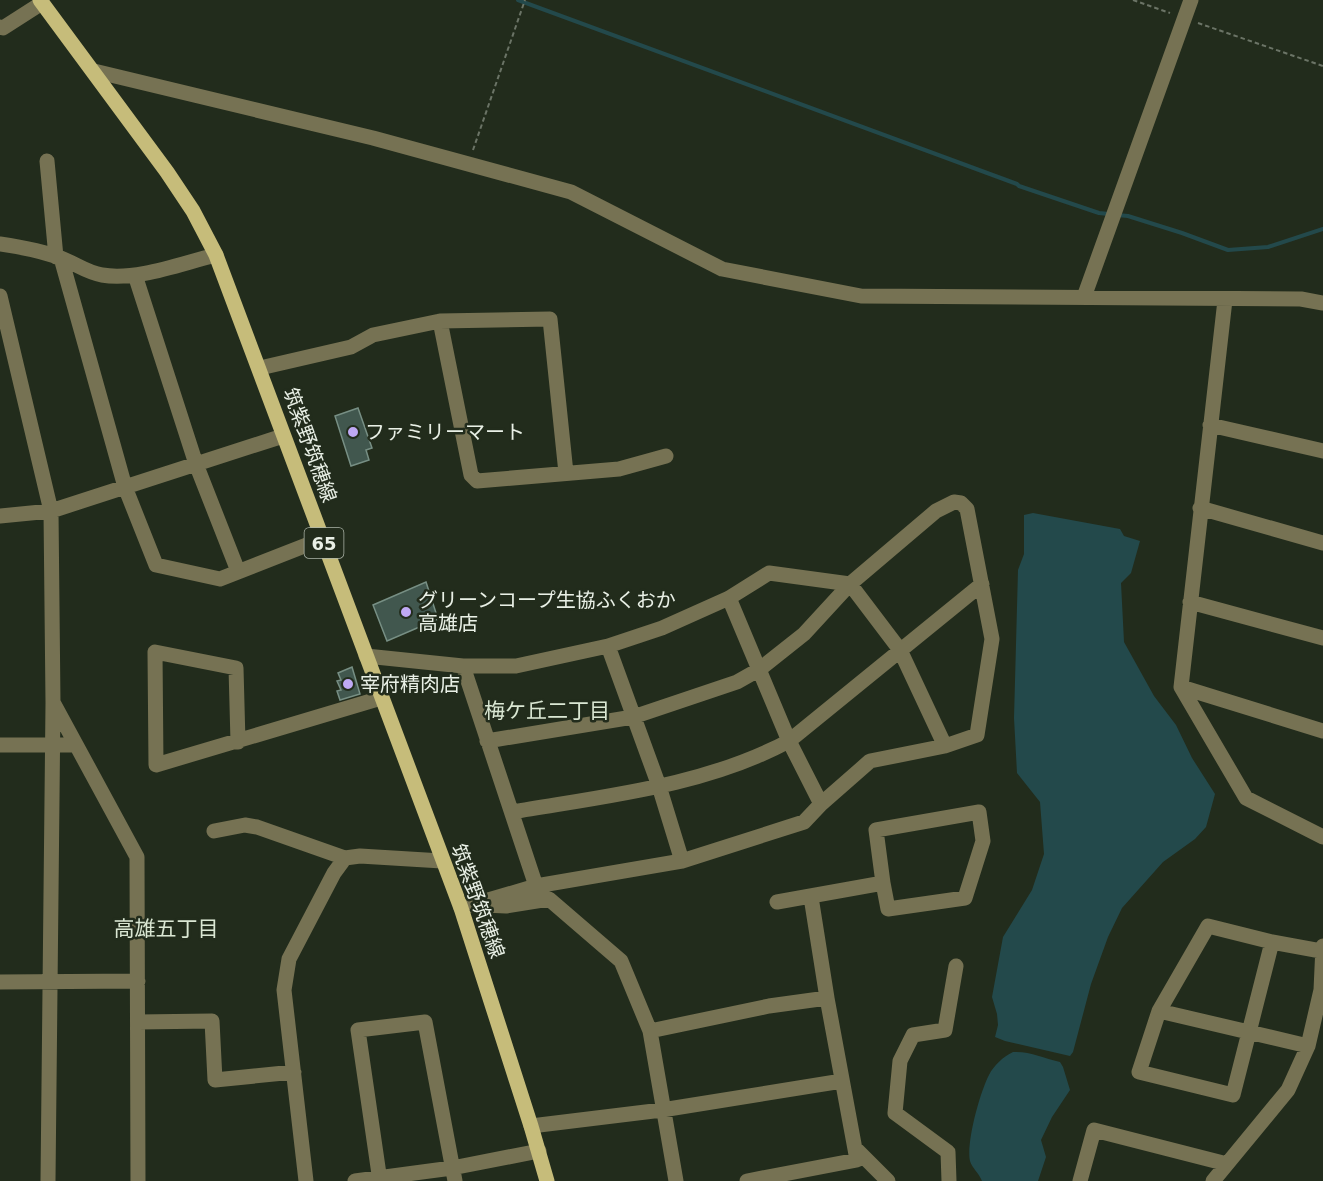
<svg xmlns="http://www.w3.org/2000/svg" width="1323" height="1181" font-family="'DejaVu Sans','Noto Sans JP',sans-serif">
	<rect width="100%" height="100%" fill="#222c1c"/>
	<path fill="#23494b" d="M 1033,513 L 1120,529 L 1124,536 L 1140,541 L 1131,573 L 1121,583 L 1124,642 L 1154,696 L 1176,725 L 1192,758 L 1215,794 L 1206,827 L 1195,839 L 1163,862 L 1122,908 L 1108,937 L 1091,984 L 1073,1052 L 1070,1056 L 1005,1041 L 995,1037 L 998,1025 L 997,1014 L 992,997 L 1003,937 L 1032,890 L 1044,854 L 1040,802 L 1017,773 L 1014,718 L 1018,570 L 1024,554 L 1024,515 Z
		M 1013,1052 C 1030,1051 1043,1058 1060,1062 L 1063,1067 L 1070,1090 L 1052,1117 L 1041,1140 L 1046,1157 L 1038,1181 L 982,1181 C 979,1173 972,1168 970,1161 C 966,1143 980,1092 989,1075 C 994,1065 1003,1057 1013,1052 Z"/>
	<g fill="none" stroke-linecap="round" stroke-linejoin="round">
		<path stroke="#23494b" stroke-width="4" d="M 518,0 L 1017,184 L 1019,186 L 1099,213 L 1109,214
			M 1117,215 L 1128,216 L 1182,233 L 1228,250 L 1268,247 L 1323,229"/>
	</g>
	<path fill="#41574e" stroke="#778f84" stroke-width="1.5" d="M 358,408 L 372,448 L 366,450 L 369,460 L 351,466 L 335,416 Z
		M 426,582 L 438,619 L 387,641 L 373,605 Z
		M 352,667 L 360,694 L 340,700 L 337,691 L 341,690 L 337,681 L 341,680 L 338,673 Z"/>
	<g fill="none" stroke-linecap="round" stroke-linejoin="round">
		<path stroke="#6b7466" stroke-width="2" stroke-dasharray="4.5 3" stroke-linecap="butt" d="M 1133,0 L 1170,13
			M 1198,23 L 1323,66
			M 473,150 L 525,0"/>
		<path stroke="#767253" stroke-width="15" d="M 0,27 L 3,28 L 42,3
			M 94,71 L 373,138 L 571,192 L 722,269 L 861,296 L 1301,299 L 1323,303
			M 47,161 L 56,257
			M 0,244 C 21,247 43,251 63,259 C 76,264 88,273 102,275 C 137,281 182,263 216,255
			M 61,258 L 125,487 L 156,565 L 220,579 L 322,539
			M 135,275 L 196,464 L 238,571
			M 0,296 L 51,511 L 53,703 L 48,1181
			M 1084,297 L 1191,0
			M 1225,300 L 1181,687 L 1246,798 L 1323,837
			M 440,321 L 550,319 L 566,473
			M 260,368 L 351,347 L 373,335 L 440,321 L 471,475 L 477,481 L 619,469 L 666,456
			M 1210,425 L 1323,451
			M 1200,508 L 1323,543
			M 0,516 L 51,511 L 283,436
			M 729,598 L 789,741 L 821,804
			M 1190,602 L 1323,638
			M 608,646 L 659,786 L 682,861
			M 366,656 L 463,666 L 516,666 L 608,646 L 662,628 L 729,598 L 769,573 L 850,584 L 900,650 L 945,746
			M 463,666 L 536,886
			M 1181,687 L 1323,731
			M 54,704 L 137,857 L 138,1181
			M 238,742 L 236,668 L 155,652 L 156,765 L 381,698
			M 0,745 L 76,745
			M 512,812 C 605,796 705,786 789,741 L 982,584
			M 979,812 L 983,841 L 965,898 L 888,909 L 883,883 L 876,830 Z
			M 214,831 L 245,825 L 257,827 L 345,858
			M 811,897 L 827,998
			M 777,902 L 883,883
			M 484,905 L 506,906 L 549,899 L 621,961 L 650,1031 L 676,1181
			M 461,908 L 536,886 L 682,861 L 804,822 L 821,804 L 870,761 L 945,746 L 977,735 L 992,639 L 967,509 L 961,503 L 954,502 L 936,511 L 850,584 L 804,634 L 760,669 L 737,682 L 633,717 L 487,741
			M 1272,942 L 1233,1095 L 1139,1072 L 1159,1011 L 1208,926 L 1272,942 L 1321,951
			M 0,982 L 138,981
			M 1159,1011 L 1308,1046
			M 138,1022 L 212,1021 L 215,1080 L 294,1072
			M 650,1031 L 769,1006 L 827,998 L 857,1160 L 747,1181
			M 531,1126 L 662,1110 L 842,1081
			M 855,1148 L 888,1181
			M 306,1181 L 284,990 L 289,959 L 334,873 L 345,858 L 360,856 L 442,861
			M 355,1181 L 452,1168 L 539,1151
			M 380,1181 L 358,1030 L 425,1022 L 455,1181
			M 949,1181 L 948,1152 L 895,1113 L 900,1061 L 913,1035 L 945,1030 L 956,966
			M 1080,1181 L 1094,1130 L 1227,1164
			M 1213,1181 L 1288,1090 L 1308,1046 L 1321,990 L 1323,946"/>
		<path stroke="#c6bc7a" stroke-width="15" d="M 40,0 L 167,172 L 193,211 L 216,255 L 461,908 L 531,1126 L 547,1181"/>
	</g>
	<g fill="#bfa9f4" stroke="#222c1c" stroke-width="2">
		<circle cx="353" cy="432" r="6"/>
		<circle cx="406" cy="612" r="6"/>
		<circle cx="348" cy="684" r="6"/>
	</g>
	<g text-anchor="middle" dominant-baseline="central" stroke-width="5" stroke-linejoin="round" paint-order="stroke">
		<rect fill="#222c1c" stroke="#adb5a9" stroke-width="1.5" x="304.5" y="528" width="39" height="30" rx="4.5"/>
		<g font-size="18" font-weight="bold" fill="#e9f0e6">
			<text x="324" y="543">65</text>
		</g>
		<g font-size="20" fill="#e9f0e6" stroke="#222c1c" text-anchor="start">
			<text x="365" y="432">ファミリーマート</text>
			<text x="418" y="600">グリーンコープ生協ふくおか<tspan x="418" dy="23">高雄店</tspan></text>
			<text x="360" y="684">宰府精肉店</text>
		</g>
		<g font-size="20" fill="#e9f0e6" stroke="#222c1c">
			<text transform="translate(310 445) rotate(70)">筑紫野筑穂線</text>
			<text transform="translate(478 901) rotate(70)">筑紫野筑穂線</text>
		</g>
		<g font-size="21" fill="#dae7d3" stroke="#222c1c">
			<text x="547" y="711">梅ケ丘二丁目</text>
			<text x="166" y="929">高雄五丁目</text>
		</g>
	</g>
</svg>
